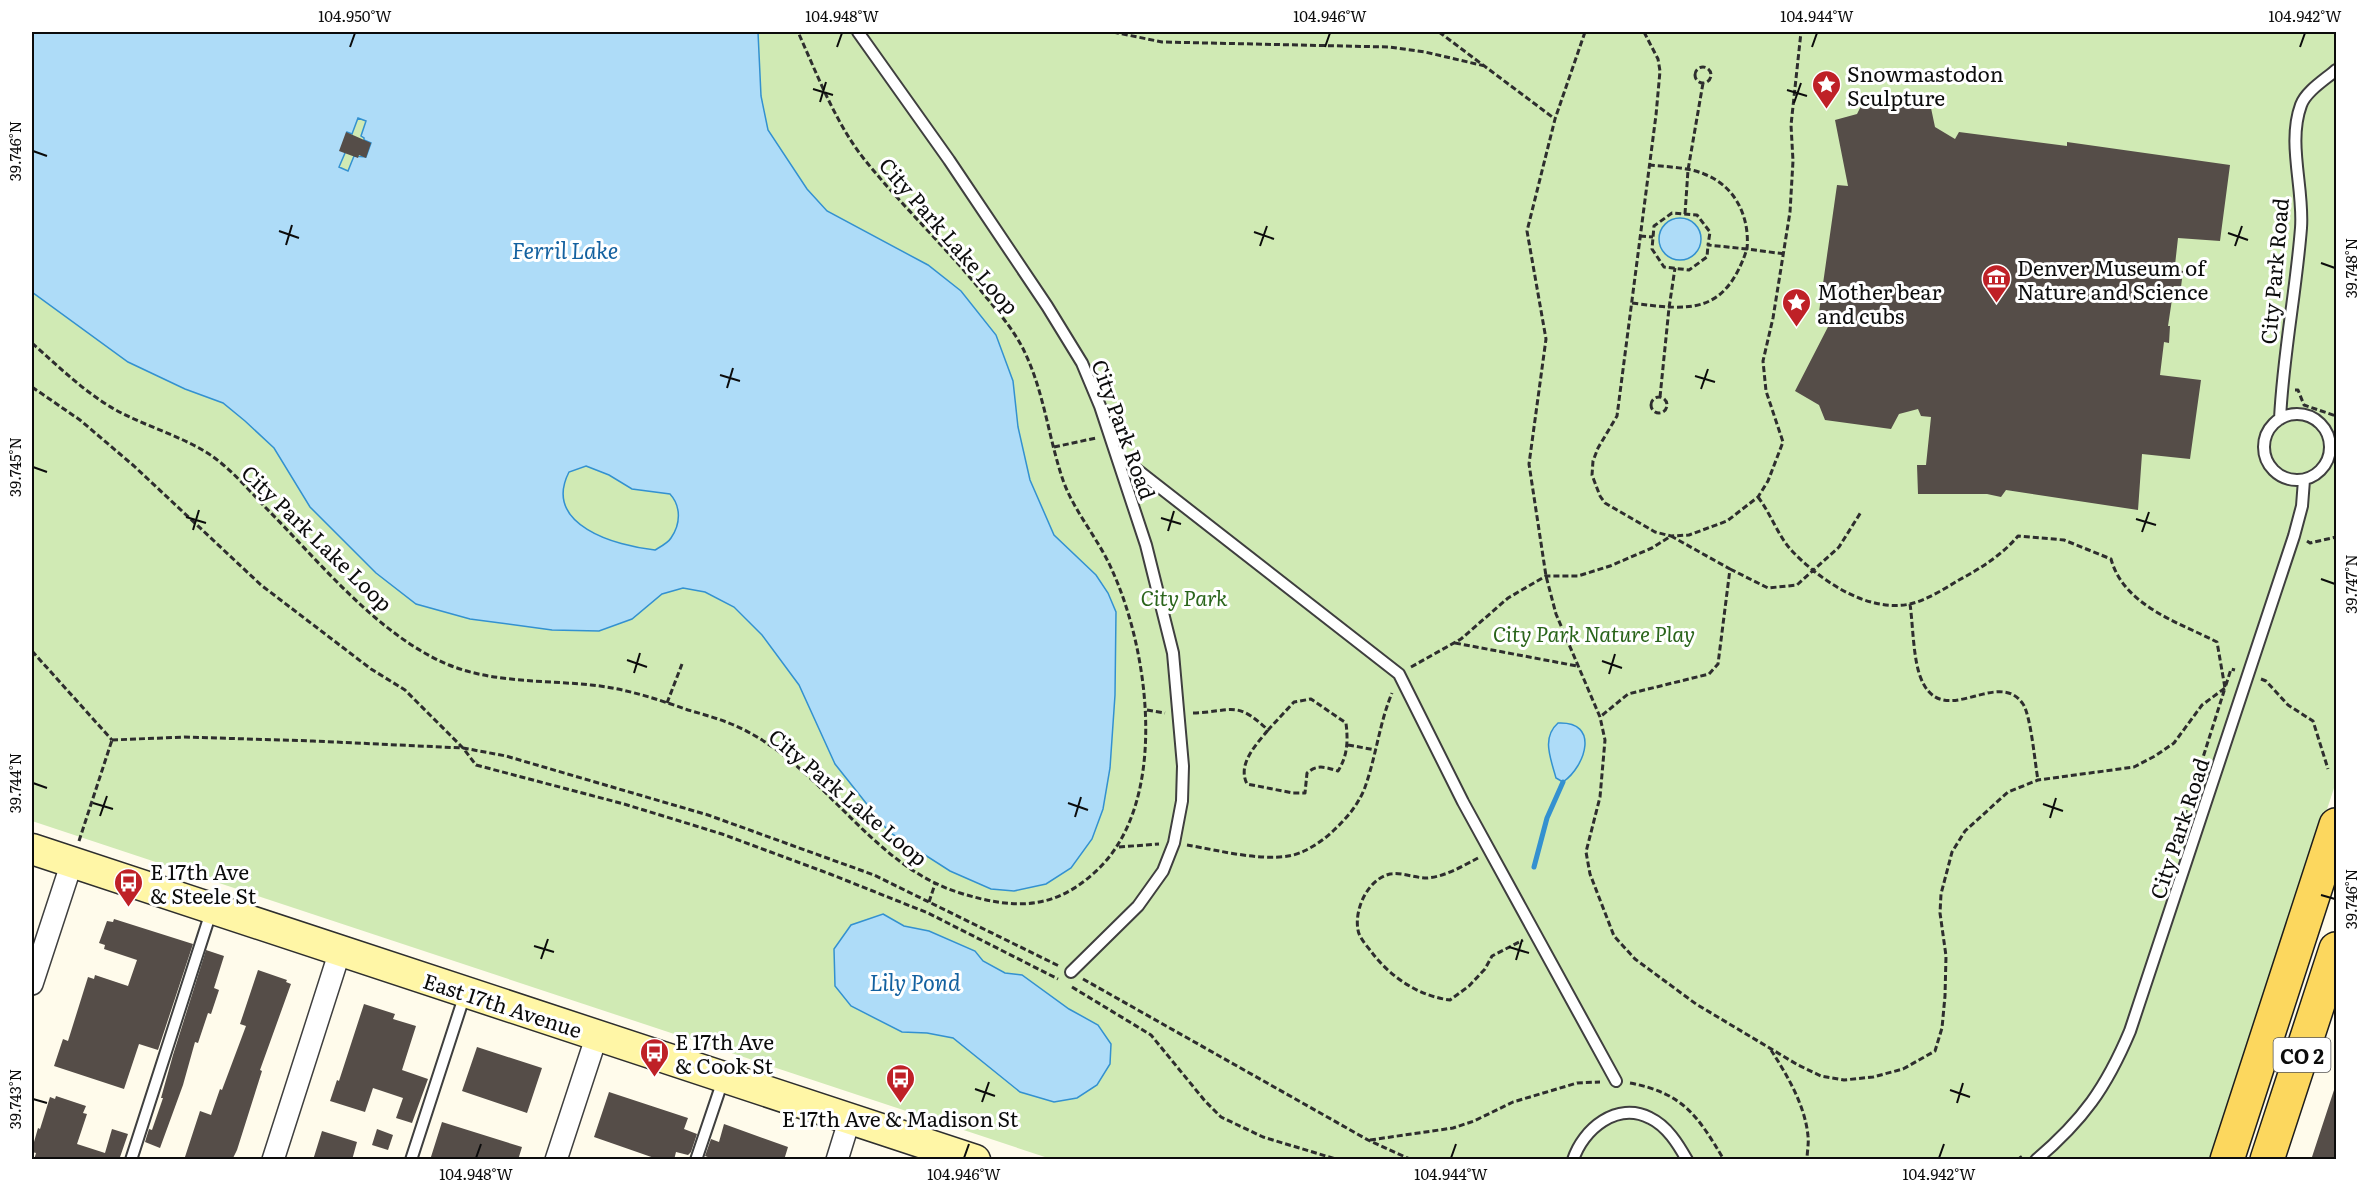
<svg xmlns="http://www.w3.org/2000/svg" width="2368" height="1191" font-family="Literata,serif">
	<rect width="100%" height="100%" fill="#fffbeb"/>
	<path fill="#d0eab4" d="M 32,32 L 2336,32 L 2336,782 L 2212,1159 L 1051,1159 L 32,821 Z"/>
	<path fill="#aedcf8" stroke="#3391d0" stroke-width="1.5" fill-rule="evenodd" d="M 32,32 L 758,32 L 761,96 L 768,130 L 807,189 L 827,211 L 928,265 L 961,291 L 996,335 L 1013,381 L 1018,427 L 1030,480 L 1054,535 L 1096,575 L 1108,593 L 1116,612 L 1115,695 L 1110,768 L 1103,809 L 1092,839 L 1071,868 L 1046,884 L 1014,891 L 991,889 L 950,871 L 889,832 L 835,764 L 799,685 L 762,635 L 734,607 L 705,592 L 683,588 L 662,594 L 632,619 L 599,631 L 552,630 L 470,619 L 416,604 L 376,573 L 310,507 L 274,448 L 245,421 L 223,403 L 185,389 L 128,362 L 32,292 ZM 358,118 L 366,121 L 361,136 L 364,138 L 364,140 L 371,143 L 366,157 L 354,156 L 348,171 L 339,167 L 345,153 L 347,132 L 352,134 ZM 586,466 L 609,475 L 632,489 L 670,494 C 681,506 681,524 671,538 C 668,543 660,547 655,550 C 616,546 542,525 569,472 Z
		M1659 239a21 21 0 1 1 42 0a21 21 0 1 1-42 0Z
		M 1558,723 C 1600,721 1586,766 1563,782 L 1556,778 C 1551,759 1541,738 1558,723 Z
		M 883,914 L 904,926 L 929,931 L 975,951 L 983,961 L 1005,973 L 1022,975 L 1069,1009 L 1098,1025 L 1111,1044 L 1110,1064 L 1097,1085 L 1077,1098 L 1054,1102 L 1020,1092 L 953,1038 L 927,1033 L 902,1032 L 851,1006 L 835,986 L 834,949 L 851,925 Z"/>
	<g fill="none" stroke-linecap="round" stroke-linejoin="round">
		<path stroke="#3391d0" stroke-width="5" d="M 1534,867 L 1547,818 L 1563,782"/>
	</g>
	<path fill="#554d48" d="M 1864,100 L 1931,108 L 1935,127 L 1955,139 L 1959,132 L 2067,146 L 2067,142 L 2230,165 L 2220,241 L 2178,238 L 2175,265 L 2180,266 L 2179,270 L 2183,271 L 2181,287 L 2174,286 L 2168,326 L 2170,326 L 2169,343 L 2164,342 L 2160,375 L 2201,380 L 2190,459 L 2142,454 L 2138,510 L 2006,490 L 2001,497 L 1987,494 L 1918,494 L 1917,465 L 1926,465 L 1931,417 L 1921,416 L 1918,409 L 1899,414 L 1891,429 L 1825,420 L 1819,405 L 1795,391 L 1831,321 L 1818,319 L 1837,185 L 1848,186 L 1835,120 L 1857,114 Z
		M 346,132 L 371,143 L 366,158 L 359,155 L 358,158 L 339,151 Z
		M 114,919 L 193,944 L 158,1050 L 139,1044 L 124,1089 L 54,1066 L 63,1039 L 68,1041 L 88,977 L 94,979 L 95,975 L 128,986 L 137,960 L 104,949 L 105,945 L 99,943 L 107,921 L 113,922 Z
		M 206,950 L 224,956 L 214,988 L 219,990 L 211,1014 L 208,1013 L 198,1043 L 195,1042 L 183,1085 L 160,1148 L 145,1142 L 149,1129 L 152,1130 L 163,1098 L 161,1098 L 173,1055 Z
		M 258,970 L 287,980 L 286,982 L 291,984 L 260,1070 L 262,1071 L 237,1150 L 232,1160 L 184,1160 L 200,1111 L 211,1115 L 220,1089 L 222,1090 L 246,1026 L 240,1024 Z
		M 364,1004 L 395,1014 L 393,1019 L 416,1026 L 402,1070 L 428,1079 L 412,1123 L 396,1118 L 403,1098 L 373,1088 L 365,1112 L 330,1101 L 337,1080 L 339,1081 Z
		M 477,1047 L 542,1068 L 527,1113 L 462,1091 Z
		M 2334,1090 L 2337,1090 L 2337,1160 L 2311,1160 Z
		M 609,1092 L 688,1118 L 684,1129 L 697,1134 L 691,1152 L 688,1155 L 676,1152 L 674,1160 L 660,1160 L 594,1137 Z
		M 56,1096 L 86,1106 L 83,1113 L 87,1114 L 77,1144 L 105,1153 L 112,1129 L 128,1134 L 119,1160 L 34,1160 L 36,1153 L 32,1152 L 32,1149 L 38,1128 L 40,1129 L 50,1097 L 55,1099 Z
		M 442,1122 L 522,1147 L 518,1160 L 430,1160 Z
		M 724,1124 L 788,1147 L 784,1160 L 716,1160 L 705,1156 L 711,1139 L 719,1142 Z
		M 377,1129 L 393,1135 L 388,1150 L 372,1145 Z
		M 322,1131 L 357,1142 L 352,1160 L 313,1160 Z"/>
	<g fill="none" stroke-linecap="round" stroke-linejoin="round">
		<defs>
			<path id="lane" d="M 858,32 L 949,160 L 1047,306 L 1082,363 L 1100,406 L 1146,545 L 1173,653 L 1183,766 L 1182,801 L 1174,843 L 1163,871 L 1138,906 L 1071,972
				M2264 447a33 33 0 1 1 66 0a33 33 0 1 1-66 0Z
				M 2280,419 C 2283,355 2296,292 2301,228 C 2304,188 2287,143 2301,105 C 2306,91 2326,79 2336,70
				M 1117,454 L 1399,674 L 1463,802 L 1616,1081
				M 131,1160 L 211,912
				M 411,1160 L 465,994
				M 696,1160 L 723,1080
				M 1573,1160 C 1583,1129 1617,1101 1650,1118 C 1667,1126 1678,1144 1687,1160
				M 2036,1160 C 2083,1120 2106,1088 2130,1031 L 2294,536 L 2302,506 L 2304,480"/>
			<path id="street" d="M 32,984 L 72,862
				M 273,1160 L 340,951
				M 556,1160 L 597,1035
				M 837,1160 L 850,1118"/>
			<path id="secondary" d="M 32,849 L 975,1160"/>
			<path id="primary" d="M 2227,1160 L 2336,825
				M 2267,1160 L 2336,949"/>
		</defs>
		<use href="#lane" stroke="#3f3f3f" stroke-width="14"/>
		<use href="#street" stroke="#3f3f3f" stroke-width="24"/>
		<use href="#secondary" stroke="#2e2e2e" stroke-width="33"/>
		<use href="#primary" stroke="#1d1d1d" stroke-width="36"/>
		<path stroke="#2e2e2e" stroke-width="3" stroke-dasharray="6 3" stroke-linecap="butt" d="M 1113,32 L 1162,42 L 1389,47 L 1425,52 L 1485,66
			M 1439,32 L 1555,119
			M 1585,32 L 1555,119 L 1527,231 L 1546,339 L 1529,464 L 1546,576 L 1556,614 L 1600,717 L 1605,740 L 1600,797 L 1586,852 L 1590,874 L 1614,936 L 1635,959 L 1696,1004 L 1798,1065 L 1821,1076 L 1844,1080 L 1873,1077 L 1903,1069 L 1935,1051 L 1942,1028 L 1945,996 L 1946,956 L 1940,913 L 1941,894 L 1952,852 L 1965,831 L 2008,792 L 2038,780 L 2134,767 L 2155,756 L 2174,743 L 2202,705 L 2225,688 L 2231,669 L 2235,670
			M 1644,32 L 1658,59 L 1660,71 L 1656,115 L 1617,416 L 1598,448 L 1593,461 L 1592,475 L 1600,496 L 1605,503 L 1655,532 L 1671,536 L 1689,535 L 1727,521 L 1758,497 L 1768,481 L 1783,442 L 1766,391 L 1763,361 L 1773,318 L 1790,212 L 1793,161 L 1791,125 L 1801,32
			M1695 75a8 8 0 1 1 16 0a8 8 0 1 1-16 0Z
			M 1649,165 C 1667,167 1688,167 1704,174 C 1736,186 1750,218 1747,249 L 1785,254
			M 1685,214 L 1688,170 L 1703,83
			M 1640,236 L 1653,237
			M 1632,303 C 1692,311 1725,314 1747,249 L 1708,245 L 1710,232 L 1697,215 L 1672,213 L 1654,226 L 1652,249 L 1664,267 L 1689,270 L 1707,257 L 1708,245
			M 32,343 C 57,365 80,388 109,406 C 140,425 178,434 209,454 C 230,468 248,489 265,507 C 319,561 377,635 449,665 C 494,683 544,680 591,685 C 624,688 657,699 688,710 C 709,716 731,722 750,733 C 828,775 873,866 960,893 C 1012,909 1052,911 1094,873 C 1170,806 1150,653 1112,570 C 1099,540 1076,514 1064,483 C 1049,441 1045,396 1026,355 C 1016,332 998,312 982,292 C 945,246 901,205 864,159 C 835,122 817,74 798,32
			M 32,387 L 80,420 L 134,466 L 261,585 L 371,669 L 405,690 L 463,748 L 476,765 L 624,804 L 722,834 L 830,874 L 928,913 L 1058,979
			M 2295,390 L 2298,390 L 2304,405 L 2336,416
			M1651 405a8 8 0 1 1 16 0a8 8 0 1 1-16 0Z
			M 1660,397 L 1669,308 L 1675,268
			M 1054,447 L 1096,438
			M 1758,497 C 1771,514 1778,536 1792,551 C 1820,580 1867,613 1910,604 C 1927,600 1944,589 1959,580 C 1981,568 2002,555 2018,536 L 2064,540 L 2111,559 C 2124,606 2178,622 2217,642 L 2225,688 L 2180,830
			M 2307,541 L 2310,543 L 2336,537
			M 1730,569 L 1768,588 L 1797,585 L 1839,547 L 1861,512
			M 1910,604 C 1913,625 1913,656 1920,676 C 1941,734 1997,666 2023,704 C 2031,716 2035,764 2038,780
			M 1455,643 L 1577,666
			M 32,651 L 112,740
			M 1411,667 L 1461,639 L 1508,598 L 1546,576 L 1578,576 L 1610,566 L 1652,548 L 1671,536 L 1730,569 L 1718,664 L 1709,674 L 1628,694 L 1600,717
			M 2261,679 L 2266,681 L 2288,705 L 2313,721 L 2328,769
			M 667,703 L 682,664
			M 1147,710 L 1165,713
			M 1193,713 C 1232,712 1235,699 1268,730 L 1294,702 L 1311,699 L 1346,723 C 1348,740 1348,755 1338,771 C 1325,767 1317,764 1307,773 L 1305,793 L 1293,793 L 1247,784 C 1237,764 1256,745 1268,730
			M 112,740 L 184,737 L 313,741 L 463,748 L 506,756 L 708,815 L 874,875 L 1059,966
			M 1348,745 L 1376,750
			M 79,841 L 112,740
			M 1187,845 C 1218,850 1276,866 1304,851 C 1315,846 1326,838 1334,830 C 1347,818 1357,806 1364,790 C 1376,758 1379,724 1392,693
			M 1119,847 L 1159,844
			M 1478,858 C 1463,866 1444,877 1427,878 C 1414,878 1402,872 1390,874 C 1368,879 1354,909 1358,930 C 1359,938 1368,947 1373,954 C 1392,978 1419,996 1450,1000 L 1469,986 L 1485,969 L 1492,956 L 1523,940
			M 929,902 L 935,884
			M 1083,979 L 1368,1140 L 1412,1160
			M 1072,987 L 1151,1035 L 1205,1101 L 1221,1117 L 1263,1137 L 1339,1160
			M 1771,1050 C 1787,1075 1805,1105 1808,1136 C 1809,1143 1807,1152 1807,1160
			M 1630,1083 C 1683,1093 1698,1116 1724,1160
			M 1370,1140 L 1453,1128 L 1474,1121 L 1513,1102 L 1577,1083 L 1600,1082
			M 2017,1160 L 2024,1155"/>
		<use href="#lane" stroke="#fff" stroke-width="10"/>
		<use href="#street" stroke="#fff" stroke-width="21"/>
		<use href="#secondary" stroke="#fff6a6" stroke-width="30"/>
		<use href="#primary" stroke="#fcd75e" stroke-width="33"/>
	</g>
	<path fill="none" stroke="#0c0c0c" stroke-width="2" d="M 350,47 L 355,33M 837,47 L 842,33M 1325,47 L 1330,33M 1812,47 L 1817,33M 2300,47 L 2305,33M 813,89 L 833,95M 1787,90 L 1807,96M 820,102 L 826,82M 1794,103 L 1801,83M 33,151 L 47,156M 279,231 L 299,238M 1254,232 L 1274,239M 2228,233 L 2248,240M 286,245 L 292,225M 1260,246 L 1267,226M 2235,246 L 2242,226M 2321,263 L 2335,268M 720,375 L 740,381M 1695,376 L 1715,382M 727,388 L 733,368M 1701,389 L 1708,369M 33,467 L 47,472M 186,517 L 206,523M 1161,518 L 1181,524M 2136,519 L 2156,525M 193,530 L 199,510M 1168,531 L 1174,511M 2142,532 L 2149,512M 2321,579 L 2335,584M 627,660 L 647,667M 1602,661 L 1622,668M 634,673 L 640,653M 1609,674 L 1615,654M 33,783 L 47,788M 93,803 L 113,809M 1068,803 L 1088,810M 2043,804 L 2063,811M 100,816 L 107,796M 1075,817 L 1081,797M 2050,818 L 2056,798M 2321,895 L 2335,899M 534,946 L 554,952M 1509,947 L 1529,953M 541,959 L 548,939M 1516,960 L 1522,940M 975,1089 L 995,1096M 1950,1090 L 1970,1097M 33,1099 L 47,1103M 982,1102 L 989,1082M 1957,1103 L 1963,1083M 476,1158 L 481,1144M 964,1158 L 969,1144M 1451,1158 L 1456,1144M 1939,1158 L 1944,1144"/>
	<defs>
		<symbol id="sight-pin" viewBox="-11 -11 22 30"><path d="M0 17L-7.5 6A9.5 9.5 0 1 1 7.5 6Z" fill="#bf2127" stroke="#fff"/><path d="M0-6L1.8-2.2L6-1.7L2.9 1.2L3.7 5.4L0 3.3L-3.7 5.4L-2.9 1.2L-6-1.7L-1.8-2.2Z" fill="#fff"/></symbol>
		<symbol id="museum-pin" viewBox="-11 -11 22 30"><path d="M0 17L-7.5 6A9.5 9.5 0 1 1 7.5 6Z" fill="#bf2127" stroke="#fff"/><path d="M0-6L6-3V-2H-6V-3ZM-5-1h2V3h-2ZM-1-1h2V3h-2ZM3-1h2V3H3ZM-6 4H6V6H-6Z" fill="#fff"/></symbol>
		<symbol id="bus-pin" viewBox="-11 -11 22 30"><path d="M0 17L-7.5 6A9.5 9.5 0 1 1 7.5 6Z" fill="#bf2127" stroke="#fff"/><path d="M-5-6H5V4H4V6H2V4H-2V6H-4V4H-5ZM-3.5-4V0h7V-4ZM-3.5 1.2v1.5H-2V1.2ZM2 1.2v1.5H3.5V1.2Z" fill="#fff"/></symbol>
	</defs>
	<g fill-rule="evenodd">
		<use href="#sight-pin" x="1810" y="68" width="33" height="45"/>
		<use href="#museum-pin" x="1980" y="262" width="33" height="45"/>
		<use href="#sight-pin" x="1780" y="286" width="33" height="45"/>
		<use href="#bus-pin" x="112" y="866" width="33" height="45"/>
		<use href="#bus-pin" x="638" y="1036" width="33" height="45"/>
		<use href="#bus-pin" x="884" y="1062" width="33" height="45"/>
	</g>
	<g text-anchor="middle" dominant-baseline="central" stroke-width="6" stroke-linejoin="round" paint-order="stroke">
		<rect fill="#fff" stroke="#555" stroke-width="1.5" x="2273.5" y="1038" width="57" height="34" rx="4.5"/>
		<g font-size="20" font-weight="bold" fill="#0c0c0c">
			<text x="2302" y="1055">CO 2</text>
		</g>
		<g font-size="21" fill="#0c0c0c" stroke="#fff" text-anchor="start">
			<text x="1847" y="72">Snowmastodon<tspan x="1847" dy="24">Sculpture</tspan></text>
			<text x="2017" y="266">Denver Museum of<tspan x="2017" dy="24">Nature and Science</tspan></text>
			<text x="1817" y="290">Mother bear<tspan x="1817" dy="24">and cubs</tspan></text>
			<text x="150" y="870">E 17th Ave<tspan x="150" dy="24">&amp; Steele St</tspan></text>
			<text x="675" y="1040">E 17th Ave<tspan x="675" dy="24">&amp; Cook St</tspan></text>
			<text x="900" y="1117" text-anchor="middle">E 17th Ave &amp; Madison St</text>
		</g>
		<g font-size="21" fill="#0c0c0c" stroke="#fff">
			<text transform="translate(950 235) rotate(49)">City Park Lake Loop</text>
			<text transform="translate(2273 271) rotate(-85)">City Park Road</text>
			<text transform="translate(1125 429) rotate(70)">City Park Road</text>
			<text transform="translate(318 537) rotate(44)">City Park Lake Loop</text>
			<text transform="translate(849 796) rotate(40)">City Park Lake Loop</text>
			<text transform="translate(2178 828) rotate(-72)">City Park Road</text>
			<text transform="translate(503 1004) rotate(18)">East 17th Avenue</text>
		</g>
		<g font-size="21" font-style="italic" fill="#2a651b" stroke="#fff">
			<text x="1184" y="596">City Park</text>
			<text x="1594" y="632">City Park Nature Play</text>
		</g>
		<g font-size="22" font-style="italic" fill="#1361a0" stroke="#fff">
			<text x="565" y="249">Ferril Lake</text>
			<text x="915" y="981">Lily Pond</text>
		</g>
	</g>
	<rect width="2368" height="1191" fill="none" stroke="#ffffff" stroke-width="66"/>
	<rect x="33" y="33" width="2302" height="1125" fill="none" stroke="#0c0c0c" stroke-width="2"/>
	<g font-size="15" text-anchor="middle" fill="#0c0c0c">
		<text x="355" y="22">104.950°W</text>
		<text x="842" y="22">104.948°W</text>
		<text x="1330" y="22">104.946°W</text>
		<text x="1817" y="22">104.944°W</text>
		<text x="2305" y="22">104.942°W</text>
		<text transform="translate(16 151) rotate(-90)" y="5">39.746°N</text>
		<text transform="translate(2352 268) rotate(-90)" y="5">39.748°N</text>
		<text transform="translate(16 467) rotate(-90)" y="5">39.745°N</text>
		<text transform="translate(2352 584) rotate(-90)" y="5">39.747°N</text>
		<text transform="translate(16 783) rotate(-90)" y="5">39.744°N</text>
		<text transform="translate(2352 899) rotate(-90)" y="5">39.746°N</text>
		<text transform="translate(16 1099) rotate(-90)" y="5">39.743°N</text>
		<text x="476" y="1180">104.948°W</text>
		<text x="964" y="1180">104.946°W</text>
		<text x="1451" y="1180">104.944°W</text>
		<text x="1939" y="1180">104.942°W</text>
	</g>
</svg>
